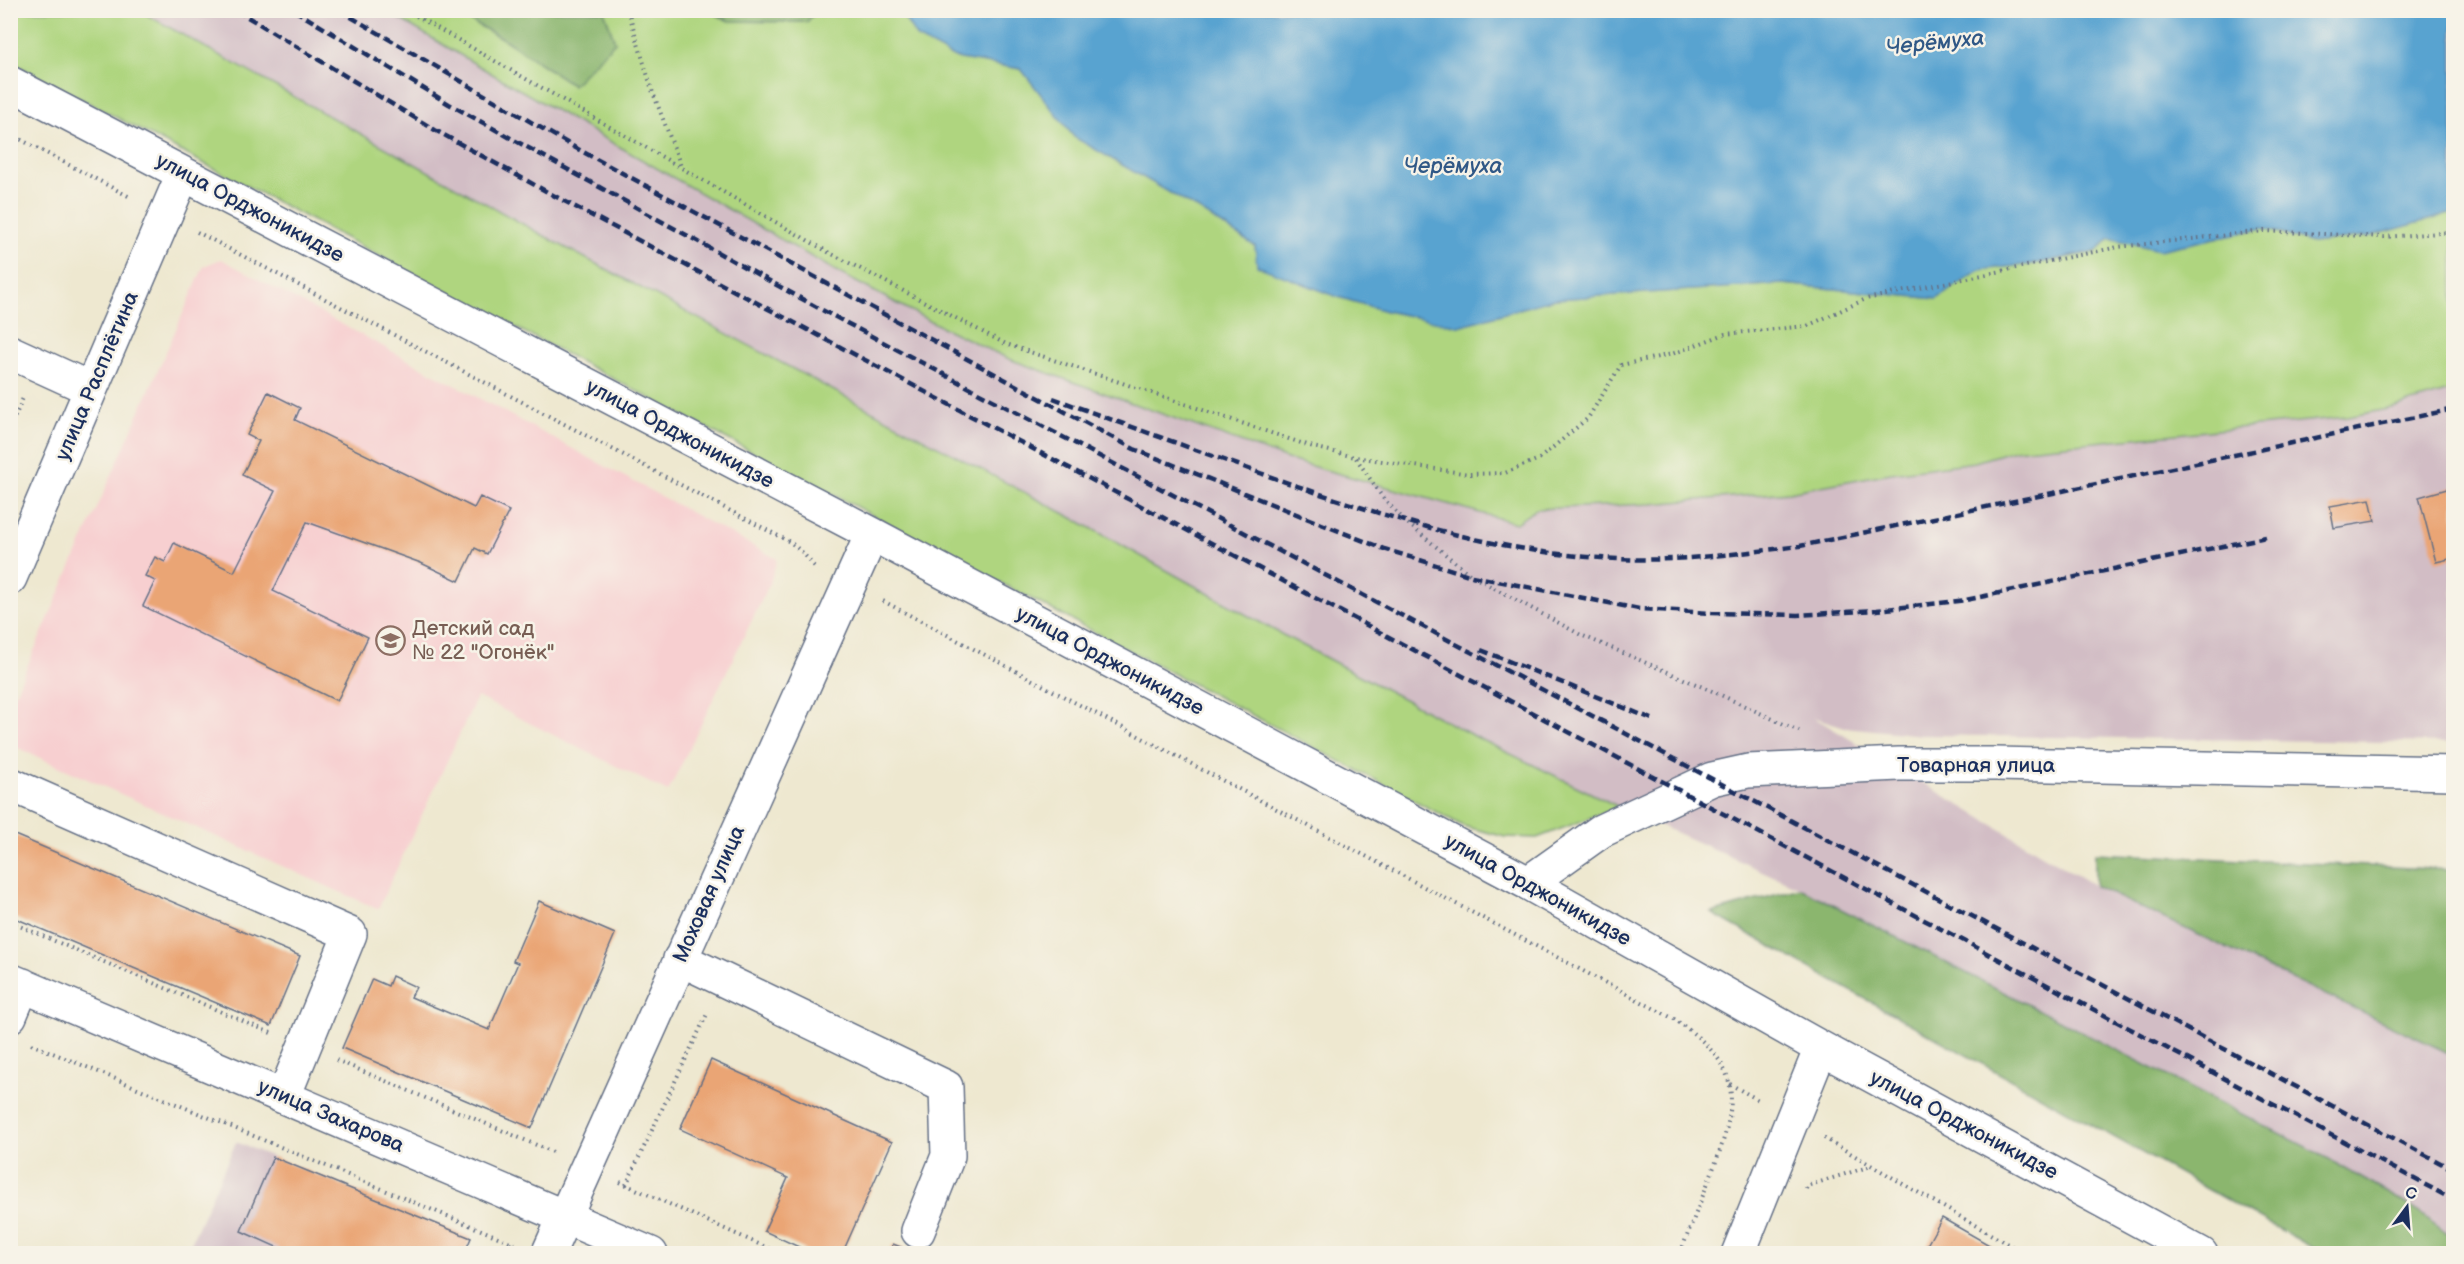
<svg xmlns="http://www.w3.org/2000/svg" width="2464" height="1264" font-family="'Balsamiq Sans',sans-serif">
	<rect width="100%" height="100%" fill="#f7f3e8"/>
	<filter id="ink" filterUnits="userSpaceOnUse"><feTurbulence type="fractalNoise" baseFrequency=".0167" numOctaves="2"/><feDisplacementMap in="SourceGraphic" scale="12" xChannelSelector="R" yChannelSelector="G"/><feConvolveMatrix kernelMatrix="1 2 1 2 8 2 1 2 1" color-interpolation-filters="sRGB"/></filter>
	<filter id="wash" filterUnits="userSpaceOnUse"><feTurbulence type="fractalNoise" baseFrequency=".008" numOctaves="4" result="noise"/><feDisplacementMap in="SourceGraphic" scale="24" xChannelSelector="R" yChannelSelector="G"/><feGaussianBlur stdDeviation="1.35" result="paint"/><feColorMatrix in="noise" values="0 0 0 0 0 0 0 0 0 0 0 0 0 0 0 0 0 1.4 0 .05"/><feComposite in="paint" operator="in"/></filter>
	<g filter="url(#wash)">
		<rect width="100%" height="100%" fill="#eee8d0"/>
		<path fill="#f7cfd0" d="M 221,259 L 777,559 L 770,583 L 668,792 L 477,697 L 378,909 L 11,745 L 11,703 L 204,266 Z"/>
		<path fill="#d2bdc5" d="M 140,11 L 386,11 L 494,75 L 843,275 L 934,323 L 1009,359 L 1293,461 L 1367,481 L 1536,509 L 1651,504 L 1789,492 L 1891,473 L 1975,462 L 2014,450 L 2348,417 L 2392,408 L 2453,390 L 2453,743 L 1922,735 L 1845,727 L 1813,717 L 2095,886 L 2453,1055 L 2453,1238 L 2407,1204 L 2314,1151 L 1800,888 L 1619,807 L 1472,735 L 1281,634 L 1080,522 L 557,243 Z
			M 236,1142 L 471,1238 L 464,1253 L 186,1254 Z"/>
		<path fill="#afd57f" stroke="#65826e" stroke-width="1.5" d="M 10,11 L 140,11 L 557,243 L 1080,522 L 1281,634 L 1472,735 L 1619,807 L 1537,838 L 1505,837 L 1463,826 L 11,62 Z
			M 386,11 L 453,11 L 505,40 L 615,42 L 604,11 L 709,11 L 729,21 L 807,22 L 816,11 L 900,11 L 917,38 L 955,58 L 1021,69 L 1074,137 L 1196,208 L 1255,246 L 1258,266 L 1338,297 L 1386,311 L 1459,326 L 1554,299 L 1783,284 L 1937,299 L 1979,270 L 2033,264 L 2096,252 L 2110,238 L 2159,250 L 2263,228 L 2312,243 L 2371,236 L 2453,213 L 2453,390 L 2392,408 L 2348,417 L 2014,450 L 1975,462 L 1891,473 L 1789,492 L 1651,504 L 1536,509 L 1516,523 L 1293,461 L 1009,359 L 934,323 L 843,275 L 494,75 Z"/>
		<path fill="#8bb66e" stroke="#537266" stroke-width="1.5" d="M 453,11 L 604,11 L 615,42 L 573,85 L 505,40 Z
			M 709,11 L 816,10 L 816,11 L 807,22 L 729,21 Z
			M 2095,853 L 2453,870 L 2453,1055 L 2095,886 Z
			M 1800,888 L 2314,1151 L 2407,1204 L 2453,1238 L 2453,1253 L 2322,1253 L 1711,913 Z"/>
		<path fill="#58a3d0" stroke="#3a6997" stroke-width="1.5" d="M 900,11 L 2453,11 L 2453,213 L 2371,236 L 2312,243 L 2263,228 L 2159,250 L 2110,238 L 2096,251 L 2033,264 L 1979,270 L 1937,299 L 1783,284 L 1554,299 L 1459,326 L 1386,311 L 1338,297 L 1257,266 L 1255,246 L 1196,208 L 1074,137 L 1021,69 L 955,58 L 917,38 Z"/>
		<g id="blocks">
			<path fill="#eaa574" d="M 268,392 L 300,408 L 295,420 L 474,508 L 480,497 L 509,511 L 487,554 L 475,548 L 459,581 L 421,563 L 307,522 L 273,591 L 368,637 L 337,701 L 143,606 L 155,581 L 145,576 L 155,557 L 165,562 L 174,543 L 234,572 L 275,491 L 242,475 L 259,441 L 247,435 Z
				M 2454,487 L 2454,558 L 2436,562 L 2419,497 Z
				M 2370,499 L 2375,521 L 2334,528 L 2330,506 Z
				M 10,833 L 300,956 L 271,1026 L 10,916 Z
				M 539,901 L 615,934 L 532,1128 L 342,1048 L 372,979 L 388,986 L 392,976 L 416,987 L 411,997 L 489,1030 L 518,963 L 513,961 Z
				M 711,1060 L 892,1142 L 842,1254 L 814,1254 L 764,1231 L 788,1178 L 680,1129 Z
				M 273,1157 L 471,1238 L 464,1254 L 276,1254 L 279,1248 L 241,1231 Z
				M 1942,1218 L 2005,1254 L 1922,1254 Z
				M 893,1244 L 916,1253 L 916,1254 L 889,1254 Z"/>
		</g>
	</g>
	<g filter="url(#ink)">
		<use href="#blocks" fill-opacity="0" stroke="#657086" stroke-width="1.5"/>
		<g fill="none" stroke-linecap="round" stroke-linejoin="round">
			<defs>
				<path id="minor" d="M 10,83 L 872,534 L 1528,883 L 1821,1048 L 2201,1254
					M 10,352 L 91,389
					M 10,578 L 183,174
					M 10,784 L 350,934 L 284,1096
					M 1528,883 L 1601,831 L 1712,779 L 1748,771 L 1899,764 L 1996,764 L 2454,773
					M 680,959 L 946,1087 L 948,1156 L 918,1231
					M 10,980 L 651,1254
					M 10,1016 L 23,985
					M 548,1254 L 872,534
					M 1738,1254 L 1821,1048"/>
			</defs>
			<use href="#minor" stroke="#657086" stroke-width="36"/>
			<path stroke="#657086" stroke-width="4" stroke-dasharray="1.5 4.5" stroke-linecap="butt" d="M 406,10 L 828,252 L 1006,344 L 1313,447 L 1355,457 L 1469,474 L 1505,473 L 1539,459 L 1588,418 L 1621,365 L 1672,354 L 1725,334 L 1807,326 L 1866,299 L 2118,247 L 2264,231 L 2384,237 L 2454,232
				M 628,10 L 652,90 L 682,169
				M 10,134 L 132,198
				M 197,232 L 790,542 L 802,552 L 816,568
				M 10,428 L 23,398
				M 1356,458 L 1383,498 L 1406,522 L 1472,576 L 1581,635 L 1712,691 L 1799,731
				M 883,601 L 1674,1019 C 1741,1065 1741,1095 1714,1167 C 1703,1196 1691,1225 1680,1254
				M 10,922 L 271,1033
				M 31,1044 L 515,1244
				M 336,1060 L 553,1152
				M 1730,1084 L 1760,1101
				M 1824,1138 L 2025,1254
				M 620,1182 L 781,1254
				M 626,1185 L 708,1012
				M 1806,1189 L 1807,1186 L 1871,1166
				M 505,1254 L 510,1242"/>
			<use href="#minor" stroke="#fff" stroke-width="33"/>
			<path stroke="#1b2f5e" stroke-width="4.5" stroke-dasharray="9 4.5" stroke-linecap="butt" d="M 236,10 L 435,130 L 551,194 L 2454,1200
				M 294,10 L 449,104 L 822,310 L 2454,1170
				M 339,10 L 574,147 L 1134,449 L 1384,549 L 1472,576 L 1639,609 L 1712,613 L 1798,615 L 1877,610 L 1966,600 L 2266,537
				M 1053,398 C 1123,424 1193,449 1263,474 C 1379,515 1495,554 1619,559 C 1680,562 1740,553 1800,546 L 2454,409
				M 1481,650 L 1652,719"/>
		</g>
	</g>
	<defs>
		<symbol id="school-ring" viewBox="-11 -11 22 22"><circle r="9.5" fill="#f7f3e8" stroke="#8d6e63" stroke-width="1.5"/><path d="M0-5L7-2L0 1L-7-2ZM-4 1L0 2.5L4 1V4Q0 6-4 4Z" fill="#8d6e63"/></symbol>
	</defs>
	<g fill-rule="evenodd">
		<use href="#school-ring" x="374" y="624" width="33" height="33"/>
	</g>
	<g text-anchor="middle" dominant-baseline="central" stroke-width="5" stroke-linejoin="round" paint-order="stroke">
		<g font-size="21" fill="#1b2f5e" stroke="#f7f3e8">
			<text transform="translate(250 208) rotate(28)">улица Орджоникидзе</text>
			<text transform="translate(97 376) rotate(-67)">улица Расплётина</text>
			<text transform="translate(680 434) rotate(28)">улица Орджоникидзе</text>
			<text transform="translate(1110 661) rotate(28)">улица Орджоникидзе</text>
			<text x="1976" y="765">Товарная улица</text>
			<text transform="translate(1538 890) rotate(29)">улица Орджоникидзе</text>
			<text transform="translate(709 894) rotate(-66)">Моховая улица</text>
			<text transform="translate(331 1116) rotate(23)">улица Захарова</text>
			<text transform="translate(1964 1125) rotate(28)">улица Орджоникидзе</text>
		</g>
		<g font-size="21" fill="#785e54" stroke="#f7f3e8" text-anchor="start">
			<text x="412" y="628">Детский сад<tspan x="412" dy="24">№ 22 "Огонёк"</tspan></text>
		</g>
		<g font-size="22" font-style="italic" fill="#305886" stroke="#f7f3e8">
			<text transform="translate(1935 43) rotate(-6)">Черёмуха</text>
			<text x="1453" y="166">Черёмуха</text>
		</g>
	</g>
	<rect width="2464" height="1264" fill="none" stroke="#f7f3e8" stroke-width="36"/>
	<g transform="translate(2407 1207) rotate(16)" stroke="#f7f3e8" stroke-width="4.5" paint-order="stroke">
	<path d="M0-4.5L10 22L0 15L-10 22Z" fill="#1b2f5e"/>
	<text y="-9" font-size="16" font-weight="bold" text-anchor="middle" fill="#1b2f5e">С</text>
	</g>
</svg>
